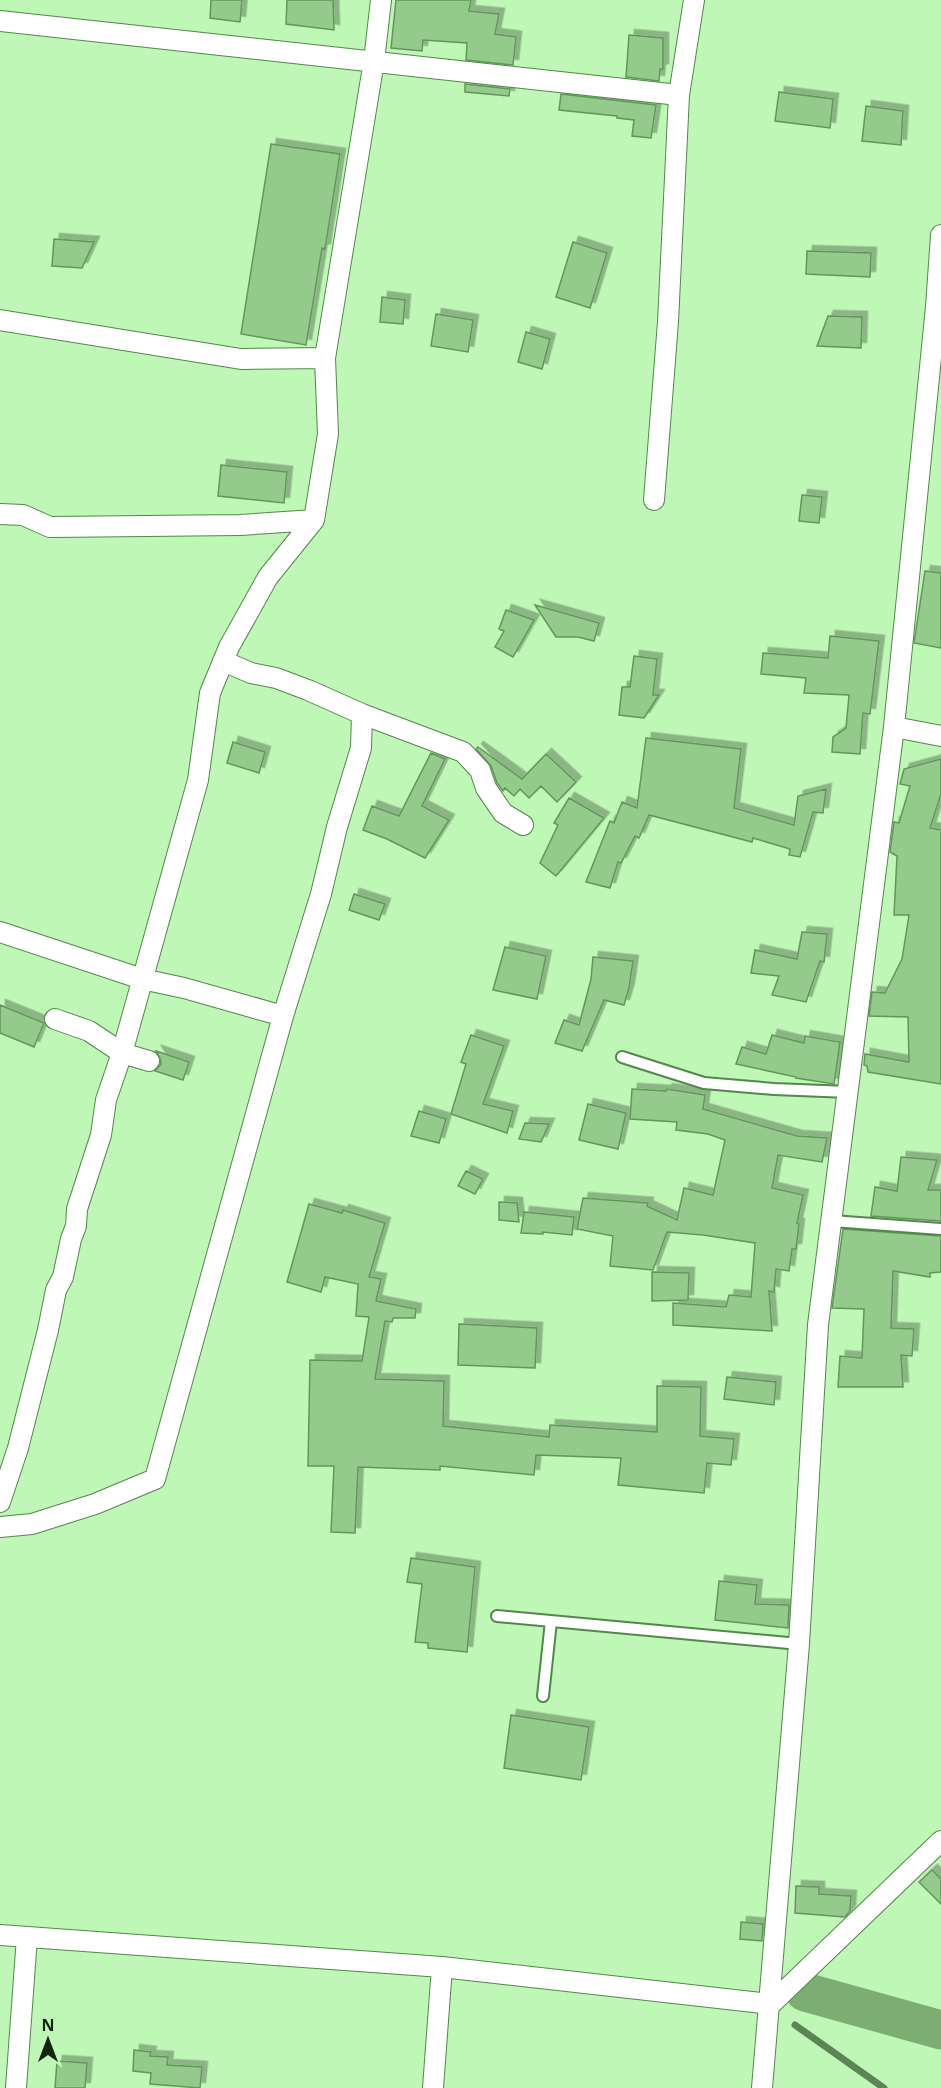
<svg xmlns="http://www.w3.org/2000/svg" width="941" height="2088" font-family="'Noto Sans',sans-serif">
	<defs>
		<filter id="shadow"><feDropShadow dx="5.5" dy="-5.5" stdDeviation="0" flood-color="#0004"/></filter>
	</defs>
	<rect width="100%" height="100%" fill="#bff7b6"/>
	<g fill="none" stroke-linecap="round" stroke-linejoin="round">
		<path stroke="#5c8555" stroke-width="7" d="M 795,2025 L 884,2088"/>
		<path stroke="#7cae74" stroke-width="39" d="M 805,1992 L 941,2030"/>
	</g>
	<path fill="#94ca8b" stroke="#62975b" stroke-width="1.5" filter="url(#shadow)" d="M 211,0 L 242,0 L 240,22 L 210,18 Z
		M 287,0 L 333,0 L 334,30 L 286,24 Z
		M 396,0 L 471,0 L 469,11 L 499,14 L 495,34 L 516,37 L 513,65 L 466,60 L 467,43 L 423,40 L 422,51 L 391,48 Z
		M 629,35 L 663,38 L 663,69 L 660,69 L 659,81 L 626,77 Z
		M 465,84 L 510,89 L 509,96 L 465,92 Z
		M 779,92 L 833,99 L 830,128 L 775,121 Z
		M 561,94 L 656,105 L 651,138 L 632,136 L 634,120 L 617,118 L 617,116 L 559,110 Z
		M 866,106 L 903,111 L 901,145 L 862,141 Z
		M 271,144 L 340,154 L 325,249 L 322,248 L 306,345 L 241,334 Z
		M 54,239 L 94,242 L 82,268 L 52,266 Z
		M 573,242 L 607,253 L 590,308 L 556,297 Z
		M 807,251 L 871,253 L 870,277 L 806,274 Z
		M 382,297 L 405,300 L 403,324 L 380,322 Z
		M 436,314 L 473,320 L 468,352 L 431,346 Z
		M 828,316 L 862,317 L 861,348 L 817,346 Z
		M 526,332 L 550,339 L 542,369 L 518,362 Z
		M 221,465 L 287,472 L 284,503 L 218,496 Z
		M 802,495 L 822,497 L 819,523 L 799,521 Z
		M 925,571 L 941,573 L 941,648 L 914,643 Z
		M 535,605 L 599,623 L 594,641 L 578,637 L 556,637 Z
		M 506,610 L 534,620 L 513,657 L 495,647 L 504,631 L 499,629 Z
		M 830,636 L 879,641 L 870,714 L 863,713 L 860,754 L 832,752 L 833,737 L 846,728 L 849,695 L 804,693 L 806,678 L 761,674 L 763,653 L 828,658 Z
		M 634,656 L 657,659 L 653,695 L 659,695 L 644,718 L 619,715 L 622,687 L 630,687 Z
		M 646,738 L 741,749 L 734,808 L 794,825 L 798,796 L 826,789 L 823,813 L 813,812 L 800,857 L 789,855 L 790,849 L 753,838 L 752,842 L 649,815 L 639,838 L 635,836 L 621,863 L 618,862 L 610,888 L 586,882 L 610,821 L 614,823 L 622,802 L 637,808 Z
		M 233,742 L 265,752 L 259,773 L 227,763 Z
		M 478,747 L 522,779 L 546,754 L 576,782 L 557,802 L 541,786 L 529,798 L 520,789 L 514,796 L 505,788 L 503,791 L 497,783 L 491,766 L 476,749 Z
		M 431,753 L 445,759 L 422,806 L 449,820 L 425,858 L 387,839 L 363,830 L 372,806 L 399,816 Z
		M 941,759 L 941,794 L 930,828 L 941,830 L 941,1084 L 868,1072 L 867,1066 L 864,1065 L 865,1054 L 909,1062 L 908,1017 L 869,1016 L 872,992 L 885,993 L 902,959 L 909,915 L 894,915 L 897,856 L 890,852 L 894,822 L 899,823 L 910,786 L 900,784 L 904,769 Z
		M 569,798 L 604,818 L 556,876 L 540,863 L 558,825 L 554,823 Z
		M 354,894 L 385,904 L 379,920 L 349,910 Z
		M 802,932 L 827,934 L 824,962 L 820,961 L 806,1002 L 772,995 L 779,976 L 751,973 L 755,950 L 797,959 Z
		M 505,947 L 546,956 L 537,999 L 493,990 Z
		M 593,957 L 633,961 L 629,988 L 624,1005 L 604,1000 L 582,1051 L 555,1043 L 564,1020 L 579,1025 L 591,979 Z
		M 0,1005 L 44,1023 L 34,1047 L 0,1033 Z
		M 471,1035 L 504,1046 L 483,1104 L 513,1111 L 507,1133 L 451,1114 L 466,1064 L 461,1062 Z
		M 772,1035 L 804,1043 L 805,1036 L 840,1042 L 834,1084 L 796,1078 L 796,1077 L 736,1064 L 742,1047 L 766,1054 Z
		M 156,1051 L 189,1062 L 183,1080 L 155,1071 L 161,1064 L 160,1058 Z
		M 632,1089 L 666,1091 L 667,1089 L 705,1095 L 703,1109 L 797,1136 L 827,1138 L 822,1162 L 778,1155 L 772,1188 L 803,1195 L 797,1223 L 799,1224 L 796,1249 L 792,1249 L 789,1271 L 776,1269 L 774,1292 L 769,1291 L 772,1331 L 673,1325 L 673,1303 L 726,1307 L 729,1295 L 751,1297 L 755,1243 L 703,1235 L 667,1232 L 653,1270 L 610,1266 L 613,1236 L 577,1229 L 583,1198 L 648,1203 L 647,1206 L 677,1220 L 684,1188 L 713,1195 L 725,1140 L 708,1134 L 676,1130 L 677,1122 L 630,1119 Z
		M 588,1104 L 626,1113 L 618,1149 L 579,1140 Z
		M 419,1111 L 446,1119 L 439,1143 L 411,1136 Z
		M 525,1123 L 549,1124 L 541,1142 L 519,1139 Z
		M 901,1157 L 937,1160 L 928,1190 L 941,1190 L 941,1221 L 871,1216 L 875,1187 L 897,1191 Z
		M 466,1171 L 483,1179 L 475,1194 L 458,1186 Z
		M 499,1202 L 517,1203 L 519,1222 L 499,1220 Z
		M 309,1204 L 342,1213 L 343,1210 L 385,1223 L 369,1277 L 381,1279 L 376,1301 L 416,1309 L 415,1318 L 393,1318 L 392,1322 L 385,1321 L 375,1379 L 444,1381 L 443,1426 L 549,1437 L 550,1425 L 657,1432 L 657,1386 L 701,1387 L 700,1436 L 734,1439 L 731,1465 L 707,1463 L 704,1493 L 618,1485 L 621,1458 L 536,1455 L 534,1475 L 440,1466 L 440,1470 L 358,1467 L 355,1533 L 331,1532 L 334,1466 L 308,1466 L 310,1360 L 362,1361 L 369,1317 L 356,1316 L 358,1284 L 325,1277 L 321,1292 L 287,1282 Z
		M 524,1212 L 574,1217 L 572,1235 L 543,1232 L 543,1234 L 521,1233 Z
		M 843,1229 L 941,1236 L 941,1272 L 930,1273 L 930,1277 L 893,1271 L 891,1328 L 914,1329 L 912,1356 L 901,1355 L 903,1387 L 838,1387 L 840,1356 L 862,1358 L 864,1309 L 832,1308 Z
		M 652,1272 L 689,1273 L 688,1300 L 652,1301 Z
		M 459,1324 L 537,1328 L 535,1368 L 458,1365 Z
		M 727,1377 L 776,1382 L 774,1405 L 724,1399 Z
		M 411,1558 L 475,1567 L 467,1652 L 428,1648 L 428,1643 L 415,1642 L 422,1584 L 407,1582 Z
		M 719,1581 L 757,1585 L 755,1604 L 789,1605 L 788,1628 L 715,1620 Z
		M 511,1715 L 589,1727 L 581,1780 L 504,1768 Z
		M 932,1870 L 941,1879 L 941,1904 L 919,1882 Z
		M 796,1886 L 819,1887 L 819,1894 L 851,1896 L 850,1911 L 845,1917 L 795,1913 Z
		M 741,1922 L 763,1924 L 762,1941 L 740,1939 Z
		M 134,2050 L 151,2052 L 150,2056 L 168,2057 L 167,2065 L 202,2067 L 200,2088 L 150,2084 L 151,2073 L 133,2071 Z
		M 57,2061 L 87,2063 L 85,2088 L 55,2088 Z"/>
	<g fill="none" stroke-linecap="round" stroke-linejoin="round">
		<defs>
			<path id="lane" d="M 622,1057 L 704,1083 L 774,1089 L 849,1092
				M 832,1221 L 941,1229
				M 497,1616 L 799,1644
				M 543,1696 L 551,1621"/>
			<path id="street" d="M 0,21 L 679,95
				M 0,320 L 241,359 L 325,358
				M 654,500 L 668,322 L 679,95 L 694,0
				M 0,514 L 23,515 L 50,527 L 240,525 L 314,520
				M 223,661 L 251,673 L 276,678 L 308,690 L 362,714 L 463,752 L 480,770 L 486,788 L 503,813 L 523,825
				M 894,727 L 941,736
				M 0,932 L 142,979 L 184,988 L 283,1016
				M 55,1019 L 89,1031 L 122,1053 L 149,1061
				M 0,1502 L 18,1448 L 48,1330 L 56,1290 L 63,1277 L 71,1239 L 76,1226 L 77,1209 L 101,1135 L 106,1100 L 122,1053 L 198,780 L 210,693 L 229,647 L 268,577 L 314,520 L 328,434 L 325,358 L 374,61 L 381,0
				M 0,1527 L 32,1524 L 95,1504 L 155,1479 L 283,1016 L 321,894 L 337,827 L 361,748 L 362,714
				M 0,1935 L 442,1967 L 771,2004 L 941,1841
				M 16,2088 L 27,1937
				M 433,2088 L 442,1967
				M 762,2088 L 799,1644 L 818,1325 L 894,727 L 936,307 L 941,235"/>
		</defs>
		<use href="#lane" stroke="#53874c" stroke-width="14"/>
		<use href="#street" stroke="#53874c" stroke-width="22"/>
		<use href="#lane" stroke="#fff" stroke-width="10"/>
		<use href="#street" stroke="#fff" stroke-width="20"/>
	</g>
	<g transform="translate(48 2040)" stroke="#bff7b6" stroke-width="4.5" paint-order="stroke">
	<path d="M0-4.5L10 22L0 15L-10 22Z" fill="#11260e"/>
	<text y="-9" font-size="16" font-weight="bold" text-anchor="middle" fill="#11260e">N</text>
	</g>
</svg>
